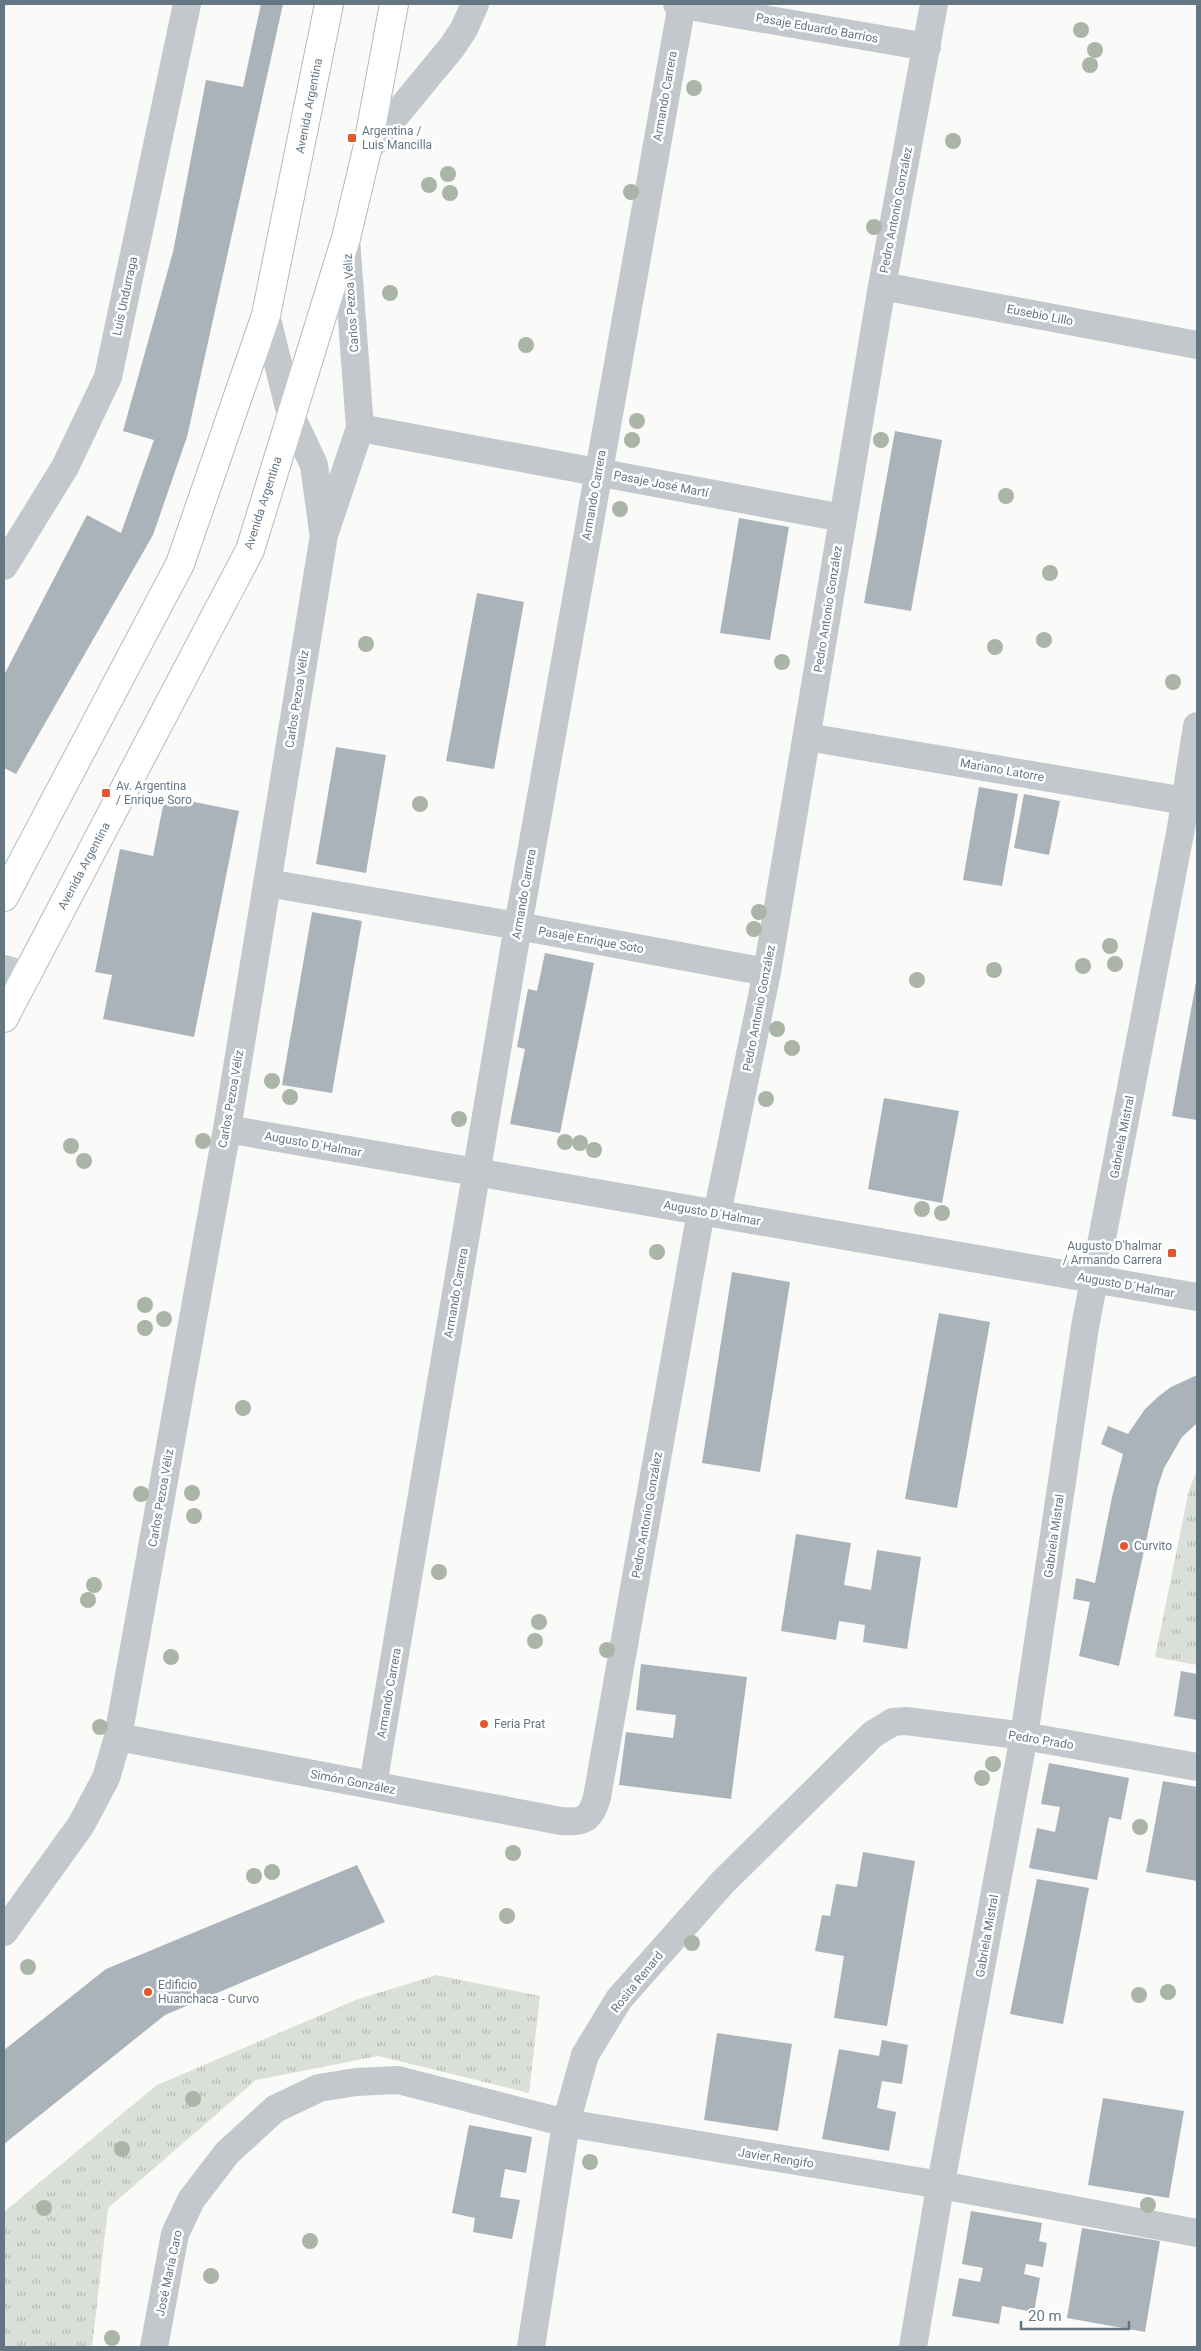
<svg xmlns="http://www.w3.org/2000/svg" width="1201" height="2351" font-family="Roboto,sans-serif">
	<defs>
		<pattern id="grass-tufts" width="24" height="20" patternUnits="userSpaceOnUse" patternTransform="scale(1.25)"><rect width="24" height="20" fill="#dadfd7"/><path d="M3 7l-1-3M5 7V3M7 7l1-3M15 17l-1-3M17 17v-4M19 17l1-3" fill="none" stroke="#b4b9b4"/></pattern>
	</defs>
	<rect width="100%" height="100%" fill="#fafaf8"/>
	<path fill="url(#grass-tufts)" d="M 1197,1470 L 1197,1665 L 1155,1657 L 1189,1490 Z
		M 436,1975 L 540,1996 L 529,2093 L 378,2056 L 256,2080 L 108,2208 L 92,2347 L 4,2347 L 4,2212 L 157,2085 L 356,2000 Z"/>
	<path fill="#aab3b9" d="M 261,4 L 283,4 L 187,437 L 153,535 L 16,774 L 4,768 L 4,675 L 87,515 L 121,533 L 154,440 L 123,431 L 173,252 L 206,80 L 243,87 Z
		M 895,431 L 942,440 L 911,611 L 864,603 Z
		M 739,518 L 789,527 L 770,640 L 720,633 Z
		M 477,593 L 524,602 L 494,769 L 446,761 Z
		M 336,747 L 386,755 L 366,873 L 316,864 Z
		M 979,787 L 1018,794 L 1002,886 L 963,880 Z
		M 1024,794 L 1060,801 L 1049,855 L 1014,848 Z
		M 165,796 L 239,811 L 194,1037 L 103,1019 L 112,975 L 95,972 L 120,849 L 153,856 Z
		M 312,912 L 362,921 L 332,1093 L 282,1085 Z
		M 545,953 L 594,963 L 560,1133 L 510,1124 L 525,1049 L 517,1047 L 528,989 L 537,991 Z
		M 1196,982 L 1197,982 L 1197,1120 L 1172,1116 Z
		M 884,1098 L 959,1111 L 942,1203 L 868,1189 Z
		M 732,1272 L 790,1282 L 760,1472 L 702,1463 Z
		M 939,1313 L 990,1322 L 957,1508 L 905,1499 Z
		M 1197,1375 L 1197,1423 L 1182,1437 L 1164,1468 L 1158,1486 L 1119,1666 L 1079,1656 L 1090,1602 L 1073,1599 L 1076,1578 L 1095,1583 L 1112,1497 L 1123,1454 L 1101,1444 L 1108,1426 L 1128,1434 L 1145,1409 L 1159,1396 L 1171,1387 Z
		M 796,1534 L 851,1543 L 844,1585 L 871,1590 L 877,1550 L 921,1557 L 907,1649 L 863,1642 L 865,1625 L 839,1621 L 836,1640 L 781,1631 Z
		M 641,1664 L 747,1677 L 731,1799 L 619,1785 L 626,1732 L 673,1738 L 676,1715 L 636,1710 Z
		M 1181,1671 L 1197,1674 L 1197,1720 L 1174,1716 Z
		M 1049,1763 L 1129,1778 L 1121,1820 L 1109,1817 L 1097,1880 L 1029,1868 L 1037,1828 L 1055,1832 L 1060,1807 L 1041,1804 Z
		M 1163,1781 L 1197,1787 L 1197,1881 L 1146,1872 Z
		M 863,1852 L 915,1861 L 887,2026 L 834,2018 L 844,1956 L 815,1951 L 822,1915 L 830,1916 L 836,1884 L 857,1887 Z
		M 357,1865 L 385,1922 L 165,2015 L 4,2144 L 4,2050 L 106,1969 Z
		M 1037,1879 L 1089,1888 L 1063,2024 L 1010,2014 Z
		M 717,2033 L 792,2044 L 778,2131 L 704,2120 Z
		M 882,2040 L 908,2045 L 902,2084 L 882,2081 L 877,2108 L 896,2112 L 889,2151 L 822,2139 L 839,2049 L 879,2056 Z
		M 1103,2098 L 1184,2111 L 1169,2198 L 1088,2185 Z
		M 469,2125 L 532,2137 L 526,2173 L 505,2169 L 500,2197 L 520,2200 L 512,2239 L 473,2232 L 475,2218 L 452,2213 Z
		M 971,2211 L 1042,2223 L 1039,2241 L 1047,2243 L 1043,2267 L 1026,2264 L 1024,2274 L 1040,2278 L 1034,2312 L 1002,2306 L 999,2324 L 952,2316 L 959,2278 L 980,2282 L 983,2268 L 962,2264 Z
		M 1082,2228 L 1160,2241 L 1145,2332 L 1067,2318 Z"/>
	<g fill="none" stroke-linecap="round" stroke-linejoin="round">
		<defs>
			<path id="primary" d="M 4,897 L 180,564 L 266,315 L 329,4
				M 4,1018 L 250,550 L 346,238 L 367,150 L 394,4"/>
		</defs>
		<use href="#primary" stroke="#b5babe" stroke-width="30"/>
		<path stroke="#c3c8cc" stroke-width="28" d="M 677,4 L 927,47
			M 367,150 L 452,47 L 464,29 L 475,4
			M 882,286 L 1197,345
			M 266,315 L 291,416 L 314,465 L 323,531
			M 360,428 L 843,518
			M 4,566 L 65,467 L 108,377 L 187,4
			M 807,737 L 1197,803
			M 267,883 L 518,926 L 767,972
			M 4,969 L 27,976
			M 227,1129 L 1197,1297
			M 717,1214 L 767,972 L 882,286 L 934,4
			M 118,1737 L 561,1821 C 584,1823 591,1819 597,1797 L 701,1211
			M 373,1785 L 518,926 L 682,4
			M 4,1932 L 81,1825 L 106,1778 L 118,1737 L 227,1129 L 324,535 L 360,428 L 346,239
			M 154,2347 L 175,2234 L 191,2200 L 227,2153 L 275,2109 L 319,2088 L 356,2082 L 398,2080 L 566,2123 L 941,2185 L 1197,2233
			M 531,2347 L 566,2123 L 585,2055 L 619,1999 L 723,1882 L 873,1734 L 893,1722 L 906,1721 L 1024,1736 L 1197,1767
			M 913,2347 L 938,2199 L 1024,1736 L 1085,1327 L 1181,828 L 1197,726"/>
		<use href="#primary" stroke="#fff" stroke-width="28"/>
	</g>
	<g fill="#aab4a7">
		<circle cx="1081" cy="30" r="8"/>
		<circle cx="1095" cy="50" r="8"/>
		<circle cx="1090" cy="65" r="8"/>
		<circle cx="694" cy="88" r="8"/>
		<circle cx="953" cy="141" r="8"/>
		<circle cx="448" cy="174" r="8"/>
		<circle cx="429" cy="185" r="8"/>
		<circle cx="631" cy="192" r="8"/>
		<circle cx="450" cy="193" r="8"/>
		<circle cx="874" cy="227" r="8"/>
		<circle cx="390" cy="293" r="8"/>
		<circle cx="526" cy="345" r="8"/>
		<circle cx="637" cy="421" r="8"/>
		<circle cx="632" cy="440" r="8"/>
		<circle cx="881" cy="440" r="8"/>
		<circle cx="1006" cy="496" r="8"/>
		<circle cx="620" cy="509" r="8"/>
		<circle cx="1050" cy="573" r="8"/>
		<circle cx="1044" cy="640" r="8"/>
		<circle cx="366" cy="644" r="8"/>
		<circle cx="995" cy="647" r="8"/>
		<circle cx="782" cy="662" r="8"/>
		<circle cx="1173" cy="682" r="8"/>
		<circle cx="420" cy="804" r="8"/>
		<circle cx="759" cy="912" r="8"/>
		<circle cx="754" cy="929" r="8"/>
		<circle cx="1110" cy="946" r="8"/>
		<circle cx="1115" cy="964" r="8"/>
		<circle cx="1083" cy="966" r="8"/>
		<circle cx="994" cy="970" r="8"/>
		<circle cx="917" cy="980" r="8"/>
		<circle cx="777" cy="1029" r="8"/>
		<circle cx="792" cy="1048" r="8"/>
		<circle cx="272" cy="1081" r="8"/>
		<circle cx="290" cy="1097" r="8"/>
		<circle cx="766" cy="1099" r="8"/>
		<circle cx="459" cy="1119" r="8"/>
		<circle cx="203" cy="1141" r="8"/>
		<circle cx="565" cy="1142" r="8"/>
		<circle cx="580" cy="1143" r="8"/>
		<circle cx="71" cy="1146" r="8"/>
		<circle cx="594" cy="1150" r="8"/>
		<circle cx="84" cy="1161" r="8"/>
		<circle cx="922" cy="1209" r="8"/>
		<circle cx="942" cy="1213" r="8"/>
		<circle cx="657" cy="1252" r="8"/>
		<circle cx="145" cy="1305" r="8"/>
		<circle cx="164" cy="1319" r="8"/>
		<circle cx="145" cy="1328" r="8"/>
		<circle cx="243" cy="1408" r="8"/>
		<circle cx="192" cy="1493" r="8"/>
		<circle cx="141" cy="1494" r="8"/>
		<circle cx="194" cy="1516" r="8"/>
		<circle cx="439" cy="1572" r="8"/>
		<circle cx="94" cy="1585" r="8"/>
		<circle cx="88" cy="1600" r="8"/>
		<circle cx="539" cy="1622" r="8"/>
		<circle cx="535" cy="1641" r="8"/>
		<circle cx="607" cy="1650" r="8"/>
		<circle cx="171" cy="1657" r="8"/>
		<circle cx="100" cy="1727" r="8"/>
		<circle cx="993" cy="1764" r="8"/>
		<circle cx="982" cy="1778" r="8"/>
		<circle cx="1140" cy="1827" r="8"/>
		<circle cx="513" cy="1853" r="8"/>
		<circle cx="272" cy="1872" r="8"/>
		<circle cx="254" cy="1876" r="8"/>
		<circle cx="507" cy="1916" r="8"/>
		<circle cx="692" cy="1943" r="8"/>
		<circle cx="28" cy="1967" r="8"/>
		<circle cx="1168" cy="1992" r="8"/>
		<circle cx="1139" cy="1995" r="8"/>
		<circle cx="193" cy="2099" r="8"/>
		<circle cx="122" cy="2149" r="8"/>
		<circle cx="590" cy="2162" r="8"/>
		<circle cx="1148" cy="2205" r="8"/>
		<circle cx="44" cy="2208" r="8"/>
		<circle cx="310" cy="2241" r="8"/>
		<circle cx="211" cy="2276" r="8"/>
		<circle cx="112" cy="2338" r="8"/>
	</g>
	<g fill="#e4572e" stroke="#fff" stroke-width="2">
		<rect x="347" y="133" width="10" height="10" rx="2.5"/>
		<rect x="101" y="788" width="10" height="10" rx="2.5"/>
		<rect x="1167" y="1248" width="10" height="10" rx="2.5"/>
		<circle cx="1124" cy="1546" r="5"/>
		<circle cx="484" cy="1724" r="5"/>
		<circle cx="148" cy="1992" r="5"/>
	</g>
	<g text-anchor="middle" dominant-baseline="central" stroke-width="5" stroke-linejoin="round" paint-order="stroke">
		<g font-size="12" fill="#657683" stroke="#fff">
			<text transform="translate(817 28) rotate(10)">Pasaje Eduardo Barrios</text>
			<text transform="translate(665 96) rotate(-80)">Armando Carrera</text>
			<text transform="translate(309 106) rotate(-79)">Avenida Argentina</text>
			<text transform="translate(896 210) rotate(-79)">Pedro Antonio González</text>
			<text transform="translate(125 296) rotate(-78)">Luis Undurraga</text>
			<text transform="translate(351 303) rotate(-94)">Carlos Pezoa Véliz</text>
			<text transform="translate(1040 315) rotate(11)">Eusebio Lillo</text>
			<text transform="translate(661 484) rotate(11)">Pasaje José Martí</text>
			<text transform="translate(594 495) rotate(-80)">Armando Carrera</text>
			<text transform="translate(263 503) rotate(-72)">Avenida Argentina</text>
			<text transform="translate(828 609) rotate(-81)">Pedro Antonio González</text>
			<text transform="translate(297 699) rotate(-81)">Carlos Pezoa Véliz</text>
			<text transform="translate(1002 770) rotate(10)">Mariano Latorre</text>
			<text transform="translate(84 866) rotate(-62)">Avenida Argentina</text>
			<text transform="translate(524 894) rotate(-80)">Armando Carrera</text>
			<text transform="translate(591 940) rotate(10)">Pasaje Enrique Soto</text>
			<text transform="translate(759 1008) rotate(-79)">Pedro Antonio González</text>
			<text transform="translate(231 1099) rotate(-80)">Carlos Pezoa Véliz</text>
			<text transform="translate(1122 1137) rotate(-79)">Gabriela Mistral</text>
			<text transform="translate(313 1144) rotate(10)">Augusto D´Halmar</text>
			<text transform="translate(712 1213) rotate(10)">Augusto D´Halmar</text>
			<text transform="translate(1126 1285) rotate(10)">Augusto D´Halmar</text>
			<text transform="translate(456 1293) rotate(-80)">Armando Carrera</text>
			<text transform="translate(161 1498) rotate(-80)">Carlos Pezoa Véliz</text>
			<text transform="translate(647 1515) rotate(-80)">Pedro Antonio González</text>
			<text transform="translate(1054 1536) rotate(-82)">Gabriela Mistral</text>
			<text transform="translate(389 1693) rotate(-80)">Armando Carrera</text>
			<text transform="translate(1041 1740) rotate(9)">Pedro Prado</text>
			<text transform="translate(353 1782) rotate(11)">Simón González</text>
			<text transform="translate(987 1936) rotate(-80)">Gabriela Mistral</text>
			<text transform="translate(637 1982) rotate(-51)">Rosita Renard</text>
			<text transform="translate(776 2158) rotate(9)">Javier Rengifo</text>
			<text transform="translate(169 2273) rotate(-78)">José María Caro</text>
		</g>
		<g font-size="12" fill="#657683" stroke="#fff" text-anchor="start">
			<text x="362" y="131">Argentina /<tspan x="362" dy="14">Luis Mancilla</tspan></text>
			<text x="116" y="786">Av. Argentina<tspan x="116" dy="14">/ Enrique Soro</tspan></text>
			<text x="1162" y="1246" text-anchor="end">Augusto D'halmar<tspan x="1162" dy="14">/ Armando Carrera</tspan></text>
			<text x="1134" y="1546">Curvito</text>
			<text x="494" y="1724">Feria Prat</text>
			<text x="158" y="1985">Edificio<tspan x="158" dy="14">Huanchaca - Curvo</tspan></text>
		</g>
	</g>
	<rect width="1201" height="2351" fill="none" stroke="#657683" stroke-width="10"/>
	<path d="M1021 2321v8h108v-8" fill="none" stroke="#657683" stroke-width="2.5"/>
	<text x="1028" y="2321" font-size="15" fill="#657683" stroke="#ffffff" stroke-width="4" paint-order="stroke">20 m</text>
</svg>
